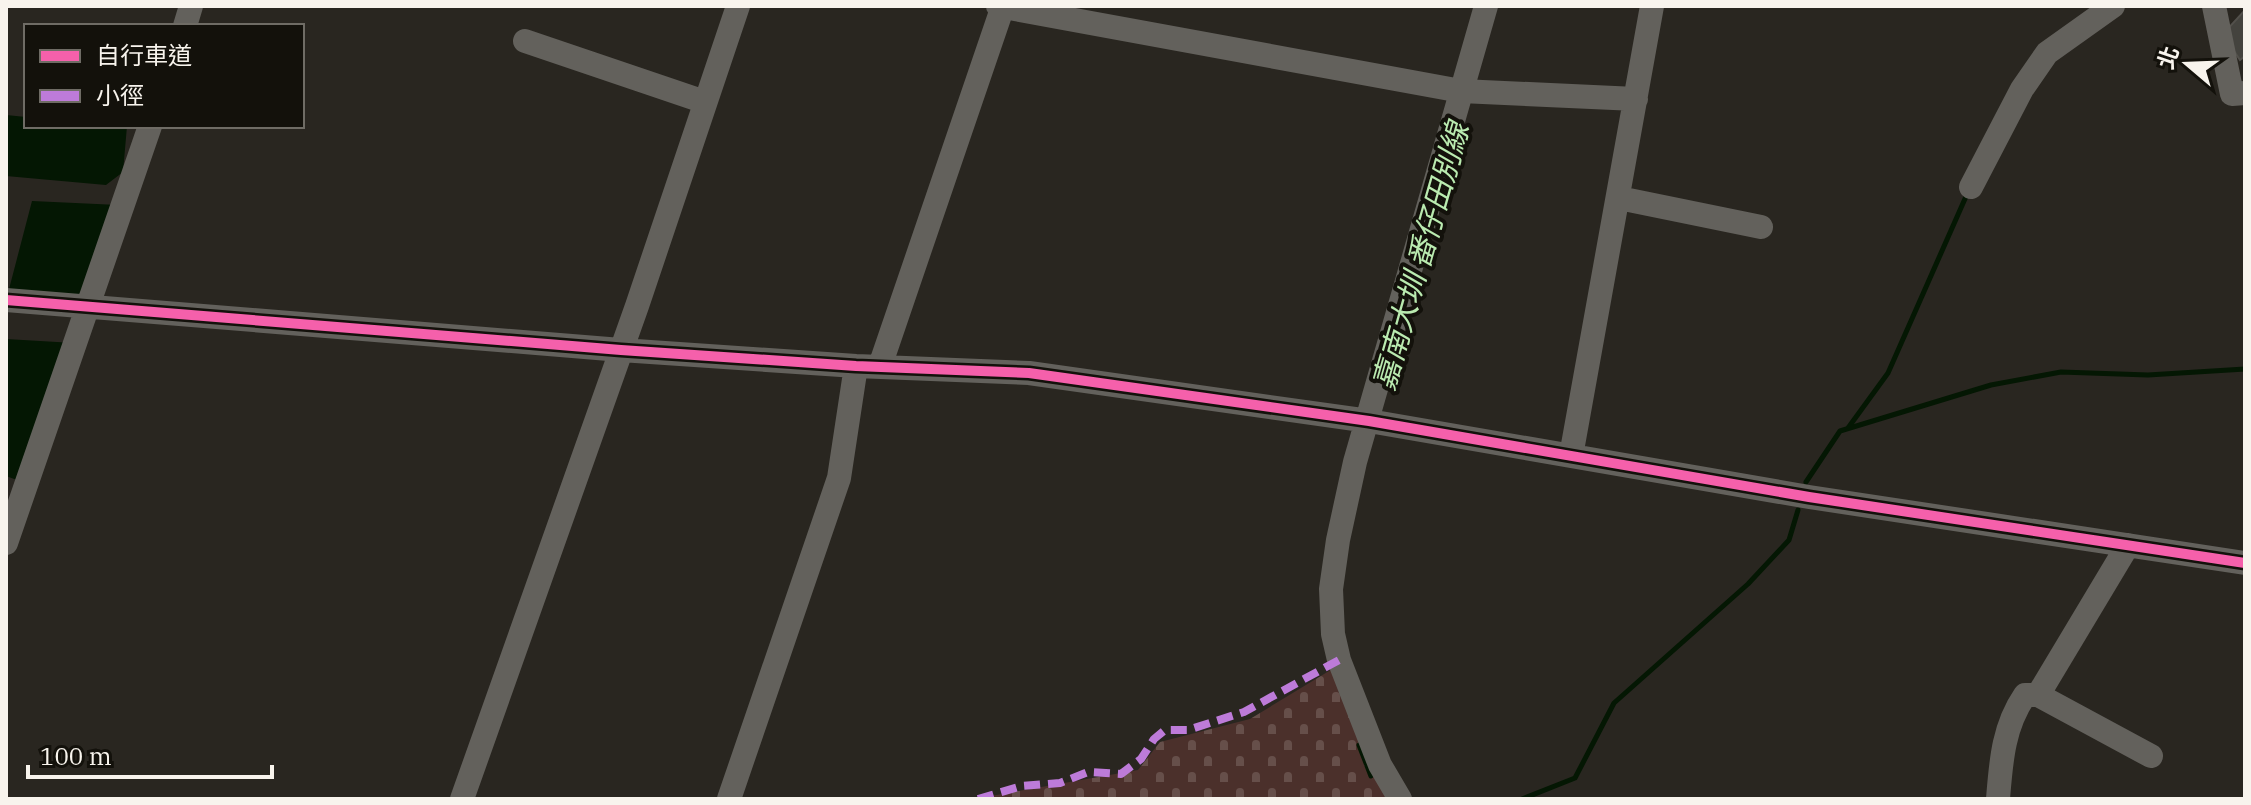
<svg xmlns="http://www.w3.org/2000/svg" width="2251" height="805" font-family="'IBM Plex Serif','Noto Sans TC',serif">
	<defs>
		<pattern id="cemetery-stones" width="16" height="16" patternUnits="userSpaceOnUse" patternTransform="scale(2)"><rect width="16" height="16" fill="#4b302b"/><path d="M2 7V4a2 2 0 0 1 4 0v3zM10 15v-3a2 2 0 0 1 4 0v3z" fill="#664f4a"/></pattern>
	</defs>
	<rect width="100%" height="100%" fill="#292620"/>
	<path fill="url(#cemetery-stones)" d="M 1334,668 L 1394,799 L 974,799 L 1138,770 L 1160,742 L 1250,719 Z"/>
	<path fill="#041703" d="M 6,115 L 26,117 L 26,126 L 127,126 L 123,172 L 106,185 L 6,176 Z
		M 32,201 L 118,205 L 86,305 L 8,293 Z
		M 6,339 L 74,343 L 28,484 L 6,476 Z"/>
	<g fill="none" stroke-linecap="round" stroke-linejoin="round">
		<path stroke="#041703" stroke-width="5" d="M 1848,428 L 1888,373 L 1968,192
			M 1806,482 L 1840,431 L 1991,385 L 2061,372 L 2148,375 L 2245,369
			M 1359,745 L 1371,776
			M 1522,799 L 1575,778 L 1614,703 L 1748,584 L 1789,540 L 1798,510"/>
	</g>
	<path fill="#44433e" stroke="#52504b" stroke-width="2" d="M 2245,10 L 2245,56 L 2240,60 L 2223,34 Z"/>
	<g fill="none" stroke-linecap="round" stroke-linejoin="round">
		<path stroke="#63615c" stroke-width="24" d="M 998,6 L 1461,91 L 1636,99
			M 2214,6 L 2232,94 L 2245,93
			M 185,26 L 191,6
			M 525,41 L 705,102
			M 1971,187 L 2022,89 L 2047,53 L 2113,6
			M 1619,198 L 1761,227
			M 6,300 L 621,350 L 856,366 L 1029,373 L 1369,421 L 1809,497 L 2245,563
			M 880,366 L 1003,6
			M 1571,456 L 1652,6
			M 6,543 L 150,126
			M 2128,545 L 2038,695 L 2151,756
			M 462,799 L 637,306 L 738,6
			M 729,799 L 839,478 L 856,366
			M 1400,799 L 1380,765 L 1339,660 L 1333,634 L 1331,589 L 1338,540 L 1355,462 L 1486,6
			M 1998,799 C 2001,762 2003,727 2025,695 L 2038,695"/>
		<path stroke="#bd7bd9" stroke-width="8" stroke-dasharray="16 8" stroke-linecap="butt" d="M 978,799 L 1022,786 L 1060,783 L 1088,772 L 1121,774 L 1141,759 L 1154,739 L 1165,730 L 1188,730 L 1244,712 L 1339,660"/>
		<defs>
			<path id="cycleway" d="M 6,300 L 621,350 L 856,366 L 1029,373 L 1369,421 L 1809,497 L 2245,563"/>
		</defs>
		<use href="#cycleway" stroke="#13110b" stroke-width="15"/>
		<use href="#cycleway" stroke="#f560ab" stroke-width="10"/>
	</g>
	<g text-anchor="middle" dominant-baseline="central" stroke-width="8" stroke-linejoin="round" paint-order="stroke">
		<g font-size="30" font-style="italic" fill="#baebb0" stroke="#13110b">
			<text transform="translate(1420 256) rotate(-74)">嘉南大圳 番仔田別線</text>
		</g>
	</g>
	<rect width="2251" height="805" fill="none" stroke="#f8f4ed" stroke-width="16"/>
	<rect x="24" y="24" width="280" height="104" fill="#13110b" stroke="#6f6c65" stroke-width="2"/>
	<rect x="40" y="50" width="40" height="12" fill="#f560ab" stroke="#6f6c65" stroke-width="2"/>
	<text x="96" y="64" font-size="24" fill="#f8f4ed">自行車道</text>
	<rect x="40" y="90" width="40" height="12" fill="#bd7bd9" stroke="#6f6c65" stroke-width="2"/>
	<text x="96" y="104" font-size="24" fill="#f8f4ed">小徑</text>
	<g transform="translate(2187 64) rotate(289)" stroke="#13110b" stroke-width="6" paint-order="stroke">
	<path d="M0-6L14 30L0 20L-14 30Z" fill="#f8f4ed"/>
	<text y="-12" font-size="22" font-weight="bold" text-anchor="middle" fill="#f8f4ed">北</text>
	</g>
	<path d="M28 765v12h244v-12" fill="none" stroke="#f8f4ed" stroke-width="4"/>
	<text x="40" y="765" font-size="24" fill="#f8f4ed" stroke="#13110b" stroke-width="6" paint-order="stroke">100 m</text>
</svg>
